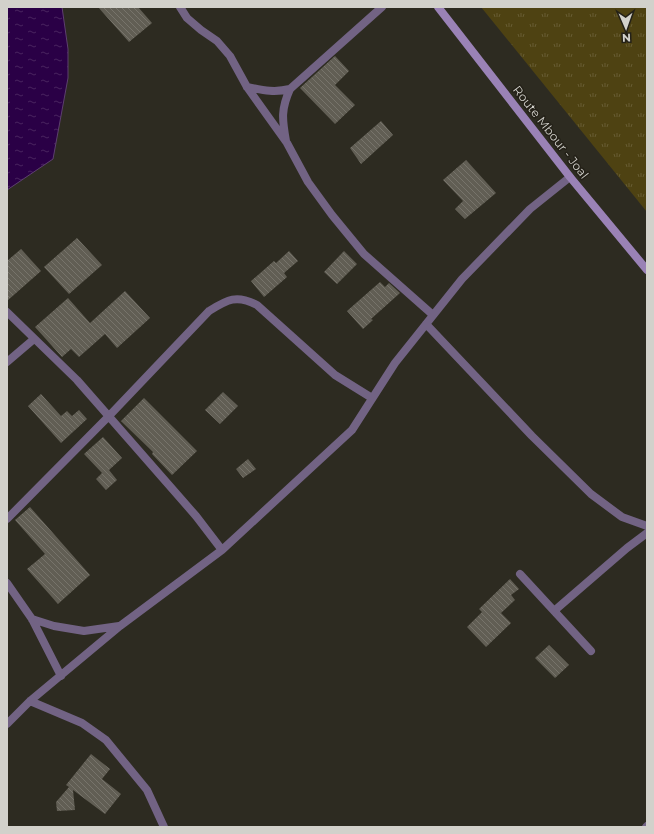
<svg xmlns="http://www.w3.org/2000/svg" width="654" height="834" font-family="Montserrat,sans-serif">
	<defs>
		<pattern id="grass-tufts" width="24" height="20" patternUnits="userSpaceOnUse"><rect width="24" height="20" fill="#4e4212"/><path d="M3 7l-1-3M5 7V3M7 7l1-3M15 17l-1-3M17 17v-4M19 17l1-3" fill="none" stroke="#675c33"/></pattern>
		<pattern id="water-ripples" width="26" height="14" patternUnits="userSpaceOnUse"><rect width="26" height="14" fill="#2a0046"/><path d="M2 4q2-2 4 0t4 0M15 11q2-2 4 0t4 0" fill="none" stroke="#48245f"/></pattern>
		<pattern id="building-back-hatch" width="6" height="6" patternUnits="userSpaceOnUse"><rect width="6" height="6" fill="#615e54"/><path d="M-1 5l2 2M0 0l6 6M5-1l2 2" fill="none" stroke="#77746b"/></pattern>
	</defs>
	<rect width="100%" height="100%" fill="#2d2b21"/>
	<path fill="url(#grass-tufts)" d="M 481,7 L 647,7 L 647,212 Z"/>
	<path fill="url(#water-ripples)" stroke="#5c3f6e" d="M 7,7 L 62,7 L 68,49 L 68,78 L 53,159 L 7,190 Z"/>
	<path fill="url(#building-back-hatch)" d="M 98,7 L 138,7 L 152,23 L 129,42 Z
		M 335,56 L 349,71 L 335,85 L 355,105 L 335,124 L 300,88 Z
		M 381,121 L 393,135 L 361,164 L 350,148 Z
		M 466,160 L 496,193 L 465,219 L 455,209 L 463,201 L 443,180 Z
		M 77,238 L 102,265 L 69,294 L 44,267 Z
		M 21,249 L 41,271 L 7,301 L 7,261 Z
		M 289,251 L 298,261 L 284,273 L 287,277 L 264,297 L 251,281 L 274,261 L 276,263 Z
		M 344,251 L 357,264 L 337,284 L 324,272 Z
		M 380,282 L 385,287 L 389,283 L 400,293 L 371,319 L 373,320 L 363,329 L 347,311 Z
		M 125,291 L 150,318 L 117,348 L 105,334 L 79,357 L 71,349 L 62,357 L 35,327 L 68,298 L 90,323 Z
		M 223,392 L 238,406 L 220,424 L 205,410 Z
		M 41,394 L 61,416 L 67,411 L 72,416 L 79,410 L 87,419 L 61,443 L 28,406 Z
		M 144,398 L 197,451 L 172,475 L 152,454 L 153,452 L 121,421 Z
		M 103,437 L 122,458 L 109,470 L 117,480 L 106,490 L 96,479 L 102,473 L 84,454 Z
		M 248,459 L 256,469 L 243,478 L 236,469 Z
		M 30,507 L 90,575 L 58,604 L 27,569 L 45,554 L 15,520 Z
		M 510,579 L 519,589 L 511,595 L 515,600 L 501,613 L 511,623 L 486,647 L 467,627 L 482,612 L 479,609 Z
		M 549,645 L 569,665 L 555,678 L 535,658 Z
		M 91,754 L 110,769 L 102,779 L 121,794 L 105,814 L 73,790 L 75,810 L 57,811 L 56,802 L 69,787 L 66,785 Z"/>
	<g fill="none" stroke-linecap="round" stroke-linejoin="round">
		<path stroke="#726384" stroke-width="8" d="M 180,7 L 187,18 L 201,30 L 217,41 L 230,56 L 247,87 L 287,143 L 308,182 L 332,215 L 364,254 L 433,315
			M 247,87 C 262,90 274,93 290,89
			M 286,141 C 282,119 281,109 290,89 L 382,7
			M 7,312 L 77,380 L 196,516 L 222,550
			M 426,324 L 532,436 L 591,494 L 622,517 L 647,526
			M 7,362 L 34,339
			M 7,519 L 109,416 L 209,311 C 227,300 236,294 257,305 L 335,375 L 372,398
			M 520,574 L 591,651
			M 7,583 L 32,619 L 61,676
			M 554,611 L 627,548 L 647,533
			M 32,619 L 54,626 L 84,631 L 119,626
			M 30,701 L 82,723 L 106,740 L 147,790 L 164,827
			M 7,724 L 30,701 L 120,626 L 222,550 L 352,430 L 395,363 L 462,279 L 530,209 L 570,177
			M 646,827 L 647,826"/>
		<path stroke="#9a82b6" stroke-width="8" d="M 438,7 L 570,177 L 647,270"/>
	</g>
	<g text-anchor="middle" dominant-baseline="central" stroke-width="3" stroke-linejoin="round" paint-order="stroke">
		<g font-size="12" fill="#d2d1cb" stroke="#242118">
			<text transform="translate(551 132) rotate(52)">Route Mbour - Joal</text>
		</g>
	</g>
	<rect width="654" height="834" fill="none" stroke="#d2d1cb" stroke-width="16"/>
	<g transform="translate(626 28) rotate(178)" stroke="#242118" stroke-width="3" paint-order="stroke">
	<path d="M0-3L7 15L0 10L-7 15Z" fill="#d2d1cb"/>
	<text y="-6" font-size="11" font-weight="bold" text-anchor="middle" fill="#d2d1cb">N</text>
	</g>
</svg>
